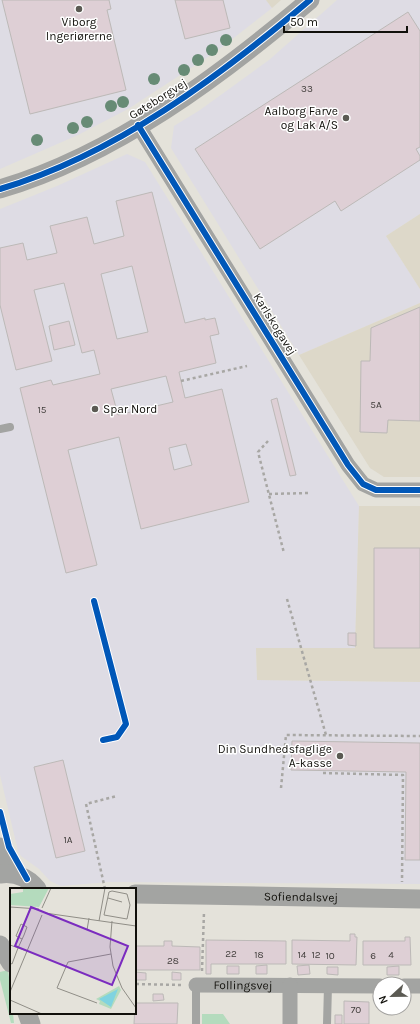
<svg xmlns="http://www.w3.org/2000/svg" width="420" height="1024" font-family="Karla,sans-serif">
	<rect width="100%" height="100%" fill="#e4e2da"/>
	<path fill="#dedce4" d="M 0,0 L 266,0 L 272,8 L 217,51 L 128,109 L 78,135 L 0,169 Z
		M 337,0 L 420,0 L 420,214 L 386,236 L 420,289 L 420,303 L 299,355 L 171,148 L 174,126 L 200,110 L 269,60 Z
		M 127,154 L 145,162 L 359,506 L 355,648 L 256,648 L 257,680 L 420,682 L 420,884 L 108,882 L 61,886 L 50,881 L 39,869 L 21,856 L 18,851 L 0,775 L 0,209 L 57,186 Z"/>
	<path fill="#ddd8c9" d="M 266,0 L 281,0 L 272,8 Z
		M 420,214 L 420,289 L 386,236 Z
		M 420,303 L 420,477 L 384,477 L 370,468 L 299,355 Z
		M 359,506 L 420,506 L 420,682 L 257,680 L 256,648 L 355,648 Z"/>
	<path fill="#b4dbbd" d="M 8,970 L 11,992 L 11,1013 L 13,1013 L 14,1023 L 11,1023 L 0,980 L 0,972 Z
		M 202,1014 L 223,1014 L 230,1024 L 202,1024 Z"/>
	<path fill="#decfd5" stroke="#bcb9b7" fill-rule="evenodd" d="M 2,0 L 109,0 L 111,9 L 107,10 L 126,90 L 30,114 Z
		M 175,0 L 223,0 L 230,28 L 185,39 Z
		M 408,12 L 420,31 L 420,147 L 416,149 L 420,156 L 420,160 L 341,211 L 335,201 L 260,249 L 195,149 Z
		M 152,192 L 185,323 L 205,318 L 205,320 L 215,318 L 219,334 L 210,336 L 216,363 L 179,372 L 185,398 L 222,389 L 249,502 L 141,529 L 119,437 L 68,450 L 97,565 L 66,573 L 20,388 L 51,380 L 53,385 L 100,374 L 94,350 L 82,353 L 64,283 L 34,290 L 52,361 L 16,370 L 0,305 L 0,248 L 23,243 L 27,260 L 57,253 L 50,226 L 87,217 L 94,244 L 124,236 L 116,201 ZM 132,266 L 148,332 L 117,339 L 101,274 ZM 166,376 L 173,402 L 118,415 L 111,389 ZM 186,444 L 192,465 L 174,470 L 169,448 Z
		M 420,307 L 420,421 L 388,420 L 387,433 L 360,432 L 361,361 L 370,361 L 371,328 Z
		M 69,321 L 75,345 L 54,350 L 49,326 Z
		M 277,398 L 296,475 L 290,476 L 271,400 Z
		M 374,548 L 420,548 L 420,648 L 374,648 Z
		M 348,633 L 356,633 L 356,646 L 348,645 Z
		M 292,741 L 420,743 L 420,860 L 405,860 L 406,772 L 291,770 Z
		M 63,760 L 85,851 L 56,858 L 34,767 Z
		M 350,934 L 355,934 L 355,937 L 357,937 L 356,965 L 292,964 L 292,940 L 350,941 Z
		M 405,937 L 410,937 L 411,965 L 363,965 L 363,941 L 405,941 Z
		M 206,940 L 286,941 L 286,964 L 211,964 L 211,974 L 206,974 Z
		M 164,941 L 172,941 L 172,946 L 200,947 L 200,970 L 135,970 L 135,946 L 164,946 Z
		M 267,965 L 267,974 L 256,974 L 256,966 Z
		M 309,965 L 310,974 L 298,975 L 297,966 Z
		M 227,966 L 239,966 L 239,974 L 227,974 Z
		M 399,966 L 399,975 L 387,975 L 387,967 Z
		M 327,967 L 338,967 L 338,975 L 327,974 Z
		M 135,972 L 146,973 L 146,980 L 135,980 Z
		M 172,972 L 181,973 L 181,980 L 172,980 Z
		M 153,994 L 163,994 L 164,1000 L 153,1001 Z
		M 344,1001 L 369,1002 L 369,1024 L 344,1024 Z
		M 135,1003 L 178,1003 L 177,1024 L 134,1024 Z
		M 335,1015 L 342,1015 L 342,1024 L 335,1024 Z"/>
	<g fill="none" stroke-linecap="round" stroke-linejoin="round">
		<path stroke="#a8a7a4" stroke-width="2.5" stroke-dasharray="3 3" stroke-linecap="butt" d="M 181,381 L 247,366
			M 268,441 L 258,452 L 284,553
			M 269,494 L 308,493
			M 287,599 L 326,735
			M 323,773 L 403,775 L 402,882
			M 281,788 L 286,735 L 420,736
			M 105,889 L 86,804 L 117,796
			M 202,971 L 204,912
			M 136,984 L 182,985"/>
		<path stroke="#a3a4a2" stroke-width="8" d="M 0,429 L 10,427
			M 196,1024 L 196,985
			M 327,1024 L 328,986"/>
		<g stroke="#a3a4a2" stroke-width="15">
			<path d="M 138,125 L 348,465 L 363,484 L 376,490 L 420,490"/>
			<path id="s1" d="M 196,985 L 380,986"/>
			<path d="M 404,986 L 420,986"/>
			<path d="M 290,1024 L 290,985"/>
		</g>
		<g stroke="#a3a4a2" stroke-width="19">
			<path d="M 0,189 C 115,155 220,76 310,0"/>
			<path d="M 0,847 L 11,873"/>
			<path d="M 0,874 C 14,872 28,877 37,889"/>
			<path id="s2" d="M 135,894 L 420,899"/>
			<path d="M 0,945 L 11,963"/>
			<path d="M 27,1013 L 31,1024"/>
		</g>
		<defs>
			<path id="cycleway" d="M 138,125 L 348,465 L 363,484 L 376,490 L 420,490
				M 0,189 C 115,155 220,76 310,0
				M 94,601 L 126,724 L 117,737 L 103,740
				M 0,812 L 9,847 L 27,879"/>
		</defs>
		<use href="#cycleway" stroke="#fff" stroke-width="8"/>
		<use href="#cycleway" stroke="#0057b8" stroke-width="6"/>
	</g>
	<g fill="#678b75">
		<circle cx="226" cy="40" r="6"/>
		<circle cx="212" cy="50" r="6"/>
		<circle cx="198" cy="60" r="6"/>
		<circle cx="184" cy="70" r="6"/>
		<circle cx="154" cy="79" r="6"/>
		<circle cx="123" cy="102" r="6"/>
		<circle cx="111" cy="106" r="6"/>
		<circle cx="87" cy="122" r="6"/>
		<circle cx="73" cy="128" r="6"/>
		<circle cx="37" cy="140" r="6"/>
	</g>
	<g fill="#5b5a53" stroke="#fff" stroke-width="1.5">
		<circle cx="79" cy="9" r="4"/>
		<circle cx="346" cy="118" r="4"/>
		<circle cx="95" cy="409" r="4"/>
		<circle cx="340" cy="756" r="4"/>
	</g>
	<g text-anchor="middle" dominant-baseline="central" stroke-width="3" stroke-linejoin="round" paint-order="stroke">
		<g font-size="10" fill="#44403e">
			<text x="307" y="89">33</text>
			<text x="376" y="405">5A</text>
			<text x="42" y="410">15</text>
			<text x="68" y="840">1A</text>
			<text x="231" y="954">22</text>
			<text x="259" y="955">18</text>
			<text x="302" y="955">14</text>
			<text x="316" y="955">12</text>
			<text x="391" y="955">4</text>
			<text x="330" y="956">10</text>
			<text x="373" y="956">6</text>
			<text x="173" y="961">28</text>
			<text x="356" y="1010">70</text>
		</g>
		<g font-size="12" fill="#11100b" stroke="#fff" text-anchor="end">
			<text x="79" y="22" text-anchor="middle">Viborg<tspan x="79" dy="14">Ingeriørerne</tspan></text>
			<text x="338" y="111">Aalborg Farve<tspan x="338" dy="14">og Lak A/S</tspan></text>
			<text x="103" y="409" text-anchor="start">Spar Nord</text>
			<text x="332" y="749">Din Sundhedsfaglige<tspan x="332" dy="14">A-kasse</tspan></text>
		</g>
		<g font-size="12" fill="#11100b" stroke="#fff">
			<text transform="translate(158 99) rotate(-32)">Gøteborgvej</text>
			<text transform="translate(275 324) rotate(58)">Karlskogavej</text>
			<text stroke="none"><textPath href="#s2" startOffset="166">Sofiendalsvej</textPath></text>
			<text stroke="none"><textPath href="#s1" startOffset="47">Follingsvej</textPath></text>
		</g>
	</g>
	<g transform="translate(10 888)">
		<rect width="126" height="126" fill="#e4e2da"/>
		<path d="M 13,0 L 39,0 L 29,19 L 0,17 L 0,6 L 13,4 ZM 109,98 L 111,102 L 101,121 L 89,116 L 90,113 L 86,111 Z" fill="#b4dbbd"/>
		<path d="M 108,101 L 101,119 L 89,111 Z" fill="#7fd3e0"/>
		<path fill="none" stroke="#908e87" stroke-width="1" d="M 102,3 L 117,6 L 120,17 L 117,31 L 94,27 L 99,4 ZM 98,10 L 112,14M 0,19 L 29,21M 32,20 L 41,0M 35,25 L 126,38M 89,33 L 95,0M 102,33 L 100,59 L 103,78 L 112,100 L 126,120M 77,42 L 79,30M 0,57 L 17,63M 0,75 L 2,76 L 8,60 L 14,47 L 17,39 L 11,36 L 6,48 L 12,51M 0,104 L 32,27M 0,112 L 32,126M 87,115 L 47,100 L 58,74 L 101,66"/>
		<path fill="#7b2cbf" fill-opacity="0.15" stroke="#7b2cbf" stroke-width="2" d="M 21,19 L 118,58 L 102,97 L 5,58 Z"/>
		<rect width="126" height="126" fill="none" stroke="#11100b" stroke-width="2"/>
	</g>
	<g transform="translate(392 996) rotate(248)"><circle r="19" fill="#ffffff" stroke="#a09f9d"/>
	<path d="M0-3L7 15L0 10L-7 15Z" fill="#5b5a53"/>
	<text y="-6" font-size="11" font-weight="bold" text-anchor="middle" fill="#11100b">N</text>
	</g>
	<path d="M284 26v6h123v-6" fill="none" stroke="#11100b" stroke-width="2"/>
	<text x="290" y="26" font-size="12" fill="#11100b" stroke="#ffffff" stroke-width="3" paint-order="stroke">50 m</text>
</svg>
